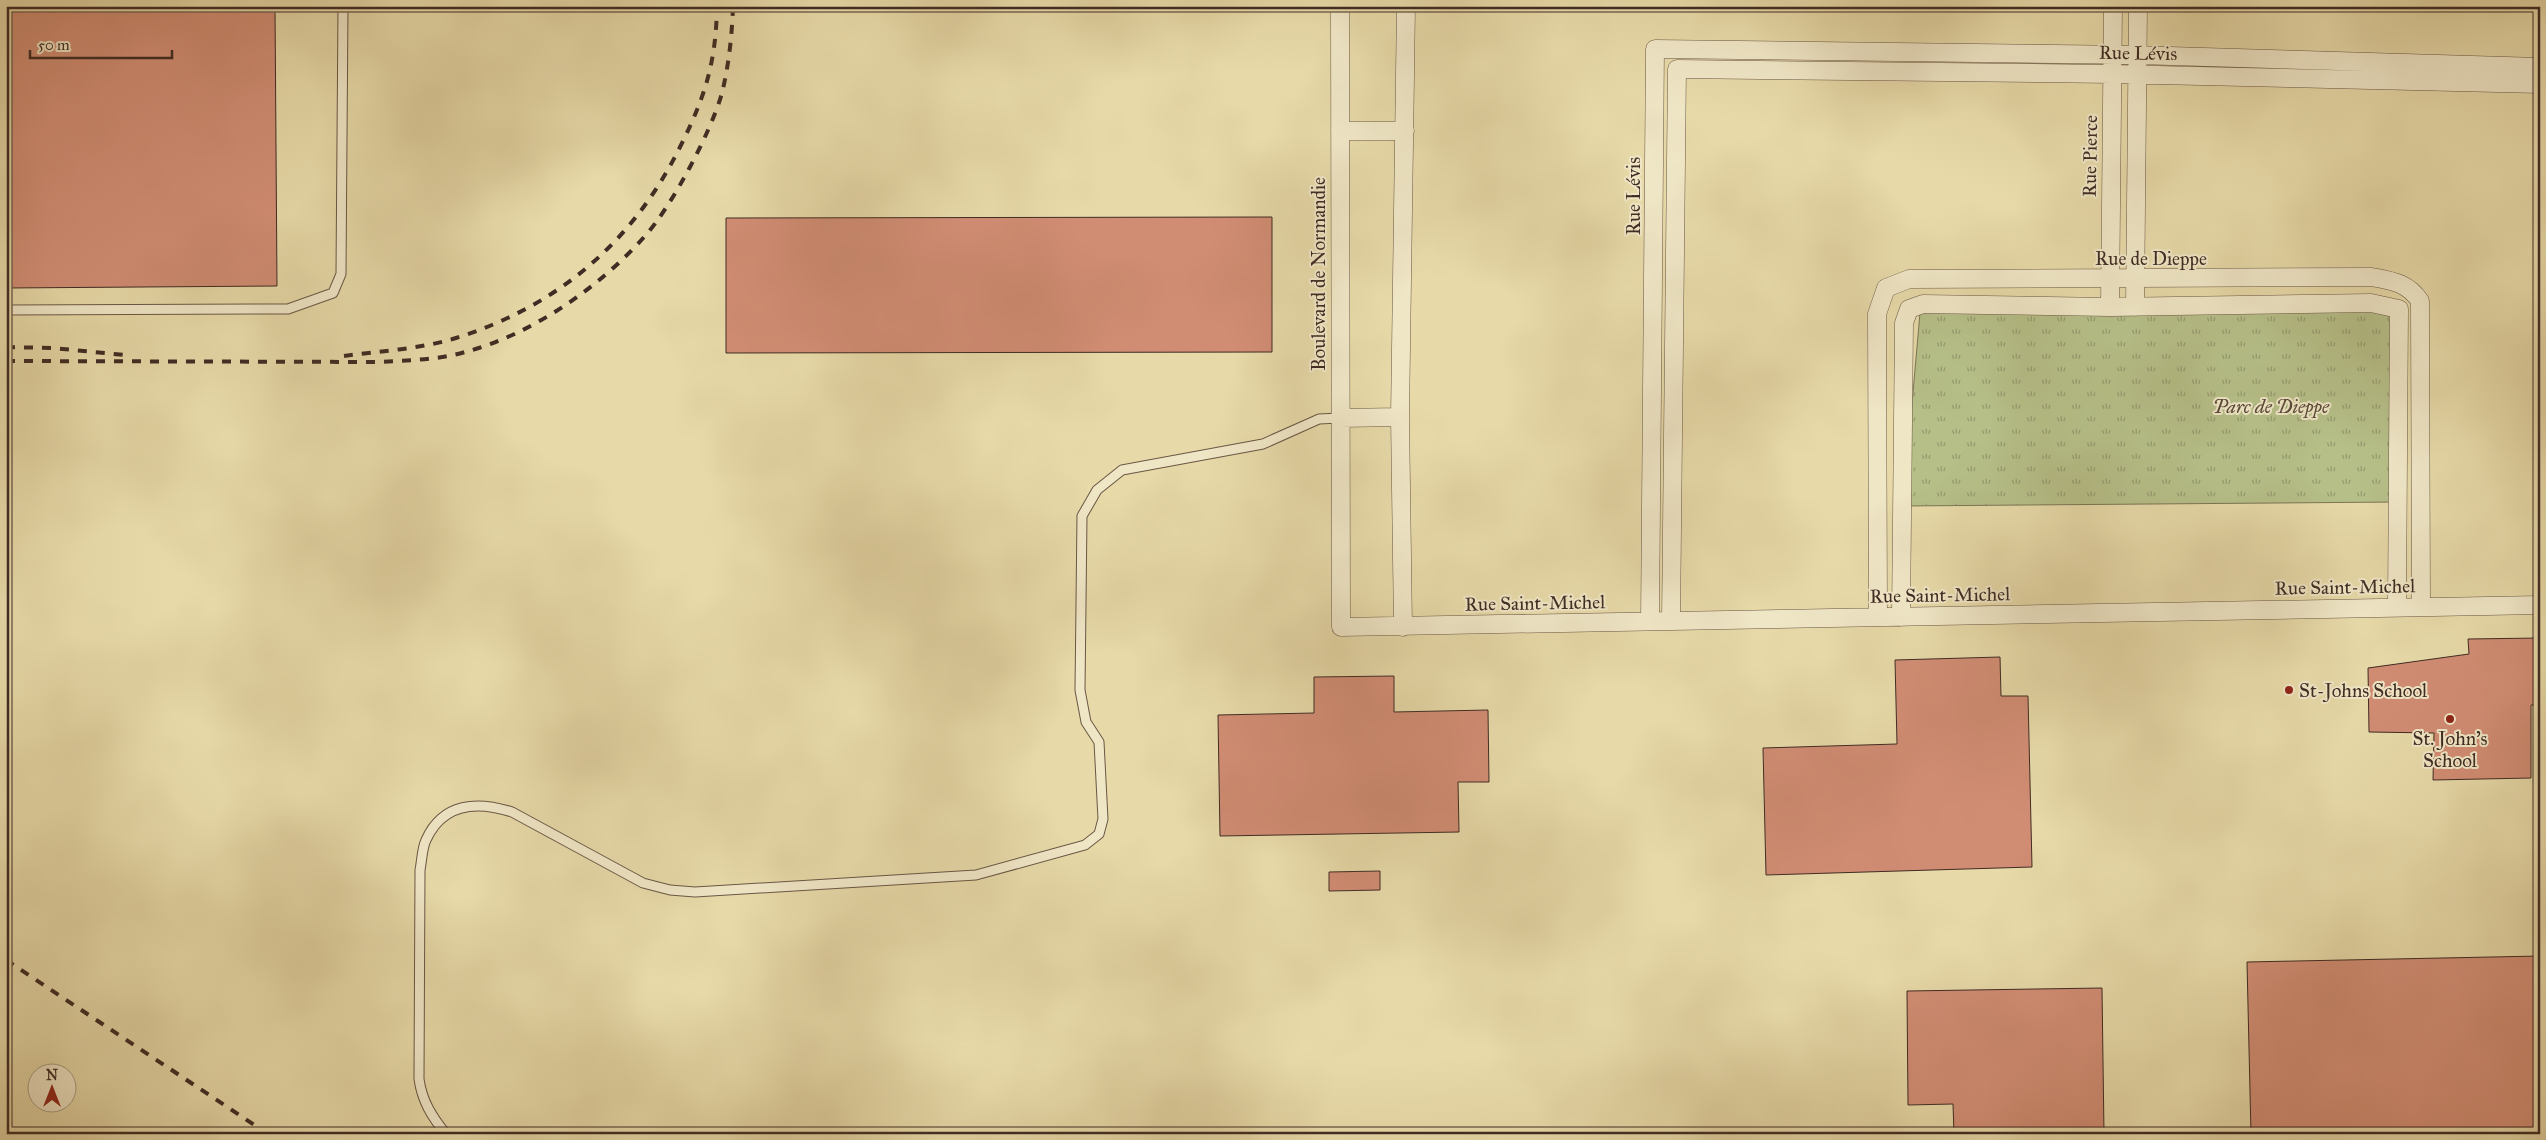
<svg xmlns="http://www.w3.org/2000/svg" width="2546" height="1140" font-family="'IM FELL Great Primer',serif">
	<defs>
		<pattern id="park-tufts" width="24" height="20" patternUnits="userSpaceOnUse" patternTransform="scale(1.25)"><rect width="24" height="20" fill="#b6bf88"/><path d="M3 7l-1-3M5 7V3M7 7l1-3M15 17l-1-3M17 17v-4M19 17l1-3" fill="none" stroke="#959b6f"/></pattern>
	</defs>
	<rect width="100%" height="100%" fill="#e7d9a8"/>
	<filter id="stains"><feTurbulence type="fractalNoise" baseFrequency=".004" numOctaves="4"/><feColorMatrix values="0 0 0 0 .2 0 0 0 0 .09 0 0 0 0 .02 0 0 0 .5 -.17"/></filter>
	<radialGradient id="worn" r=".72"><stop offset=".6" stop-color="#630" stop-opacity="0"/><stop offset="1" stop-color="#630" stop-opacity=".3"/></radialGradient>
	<path fill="url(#park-tufts)" stroke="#7b7656" d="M 2400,305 L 2398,502 L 1903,506 L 1920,313 Z"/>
	<path fill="#d18d74" stroke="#402c24" d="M 6,6 L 275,6 L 277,286 L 6,288 Z
		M 1272,217 L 1272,352 L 726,353 L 726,218 Z
		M 2540,638 L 2540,705 L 2531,705 L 2531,778 L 2433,780 L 2434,733 L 2369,732 L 2368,668 L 2469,654 L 2468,639 Z
		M 2000,657 L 2001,696 L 2028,696 L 2032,867 L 1766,875 L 1763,748 L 1897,744 L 1895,660 Z
		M 1394,676 L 1394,712 L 1488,710 L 1489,782 L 1458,782 L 1459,832 L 1220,836 L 1218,715 L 1314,713 L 1314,677 Z
		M 1380,871 L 1380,890 L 1329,891 L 1329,872 Z
		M 2540,956 L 2540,1134 L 2251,1134 L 2247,962 Z
		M 2102,988 L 2104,1134 L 1954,1134 L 1953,1104 L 1908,1105 L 1907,991 Z"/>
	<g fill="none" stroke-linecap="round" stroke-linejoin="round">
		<defs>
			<path id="lane" d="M 6,310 L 288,309 L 333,293 L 341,274 L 343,6
				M 446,1134 C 432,1117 422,1101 419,1079 L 420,870 C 422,860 422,848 426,840 C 443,802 478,801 512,812 L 643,883 L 670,890 L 695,892 L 976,875 L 1085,845 L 1099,834 L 1103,819 L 1099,742 L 1086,722 L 1080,690 L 1082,516 L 1097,490 L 1122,470 L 1263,444 L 1319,419 L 1340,418"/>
			<path id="street" d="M 1340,6 L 1341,627 L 2540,605
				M 1340,131 L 1405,131
				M 2110,307 L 2113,6
				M 2135,307 L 2138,6
				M 1340,418 L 1400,417
				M 1878,617 L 1877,314 L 1886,288 L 1909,279 L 2372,277 C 2393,281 2408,283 2420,301 L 2421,607
				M 1901,617 L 1904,323 L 1909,309 L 1923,304 L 2110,307 L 2371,303 L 2399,309 L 2397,607
				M 1650,621 L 1655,49 L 2137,55 L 2540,67
				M 1671,621 L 1677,69 L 2113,74 L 2540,84
				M 1403,627 L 1400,417 L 1406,6"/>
		</defs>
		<use href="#lane" stroke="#6a5745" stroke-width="11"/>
		<use href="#street" stroke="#6a5745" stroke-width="19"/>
		<use href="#lane" stroke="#efe6c6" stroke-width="9"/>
		<use href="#street" stroke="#efe6c6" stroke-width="18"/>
		<path stroke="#402c24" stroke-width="4" stroke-dasharray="9 9" stroke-linecap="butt" d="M 6,347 L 53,348 L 125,355
			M 344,356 C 380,351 421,349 456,338 C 558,306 633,242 680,147 C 705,97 716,63 717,6
			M 6,361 L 382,362 C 410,360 438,360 465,352 C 531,335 600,287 645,236 C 672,206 711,132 722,93 C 729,64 732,35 733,6
			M 6,960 L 268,1134"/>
	</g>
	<g fill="#8f2418" stroke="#efe6c6" stroke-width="2">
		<circle cx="2289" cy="690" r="5"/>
		<circle cx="2450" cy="719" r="5"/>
	</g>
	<g text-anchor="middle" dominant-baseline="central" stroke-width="4" stroke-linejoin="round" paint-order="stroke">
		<g font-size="19" fill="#402c24" stroke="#efe6c6">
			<text transform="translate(2138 53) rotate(1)">Rue Lévis</text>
			<text transform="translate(2090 156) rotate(-89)">Rue Pierce</text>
			<text transform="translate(1633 196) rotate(-90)">Rue Lévis</text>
			<text x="2151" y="258">Rue de Dieppe</text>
			<text transform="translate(1318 274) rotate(-90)">Boulevard de Normandie</text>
			<text transform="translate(2345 587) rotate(-1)">Rue Saint-Michel</text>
			<text transform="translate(1940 595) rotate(-1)">Rue Saint-Michel</text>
			<text transform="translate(1535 603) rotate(-1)">Rue Saint-Michel</text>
		</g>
		<g font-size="19" font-style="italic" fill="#584938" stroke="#efe6c6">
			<text x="2271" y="406">Parc de Dieppe</text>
		</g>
		<g font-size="19" fill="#402c24" stroke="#efe6c6" text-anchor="start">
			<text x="2299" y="690">St-Johns School</text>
			<text x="2450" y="738" text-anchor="middle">St. John's<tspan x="2450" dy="22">School</tspan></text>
		</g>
	</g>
	<rect width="2546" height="1140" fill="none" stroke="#e7d9a8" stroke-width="25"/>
	<rect x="8" y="8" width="2531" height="1125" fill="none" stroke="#402c24" stroke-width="2.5"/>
	<rect x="12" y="12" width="2521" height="1115" fill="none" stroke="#402c24"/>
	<g transform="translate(52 1088)"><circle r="24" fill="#efe6c6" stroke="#a99c85"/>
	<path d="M0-4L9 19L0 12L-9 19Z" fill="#8f2418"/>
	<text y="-8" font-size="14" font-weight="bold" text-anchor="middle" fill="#402c24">N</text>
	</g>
	<path d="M30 50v8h142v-8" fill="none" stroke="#402c24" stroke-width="2.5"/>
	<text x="38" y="50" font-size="15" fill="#402c24" stroke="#efe6c6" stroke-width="4" paint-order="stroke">50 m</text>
	<rect width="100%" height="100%" filter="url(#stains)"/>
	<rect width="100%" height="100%" fill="url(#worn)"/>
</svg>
